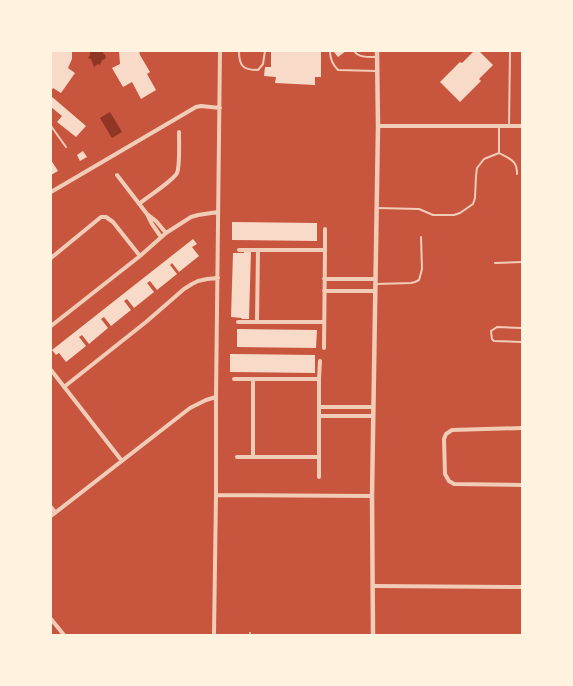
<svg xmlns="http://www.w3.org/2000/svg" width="573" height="686" font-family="'Golos Text',sans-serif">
	<rect width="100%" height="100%" fill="#c8553d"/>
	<path fill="#8f3625" d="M 90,51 L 104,51 L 103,53 L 106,56 L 105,59 L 102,60 L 100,65 L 98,64 L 94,67 L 91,59 L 88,58 L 90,55 Z
		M 110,112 L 122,132 L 112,138 L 100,118 Z"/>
	<path fill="#f7dbc8" d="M 51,51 L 72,51 L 72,59 L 68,68 L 75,73 L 61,93 L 53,88 L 51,91 Z
		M 119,51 L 139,51 L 140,55 L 150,72 L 147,74 L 156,90 L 141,99 L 132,82 L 123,87 L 112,68 L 120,64 Z
		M 271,51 L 321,51 L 321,77 L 315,77 L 315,85 L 275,83 L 276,77 L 264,76 L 265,67 L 271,67 Z
		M 333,51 L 346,51 L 338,57 Z
		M 474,51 L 479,51 L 493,65 L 479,79 L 481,81 L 460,102 L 440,82 L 460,62 L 462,63 Z
		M 51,96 L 86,126 L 76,137 L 57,122 L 62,116 L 51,107 Z
		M 83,151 L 87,157 L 80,161 L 77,155 Z
		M 51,160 L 58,171 L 51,175 Z
		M 232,222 L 317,223 L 317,241 L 232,240 Z
		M 193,239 L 197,244 L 192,247 L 199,256 L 179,272 L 172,263 L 170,265 L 177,274 L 157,290 L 150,281 L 147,283 L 154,292 L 134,308 L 127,299 L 124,301 L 131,310 L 111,326 L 104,317 L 101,319 L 108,328 L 89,344 L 82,335 L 79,337 L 86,346 L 66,362 L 59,353 L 56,355 L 52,350 Z
		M 244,251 L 251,251 L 249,319 L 241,319 L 242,318 L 231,317 L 233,253 L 244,253 Z
		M 237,329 L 317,330 L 316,348 L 237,347 Z
		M 230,354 L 315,355 L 315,373 L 230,372 Z"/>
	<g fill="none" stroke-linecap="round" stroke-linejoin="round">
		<path stroke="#f1ccb7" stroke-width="2" d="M 239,51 C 239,66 243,70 258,70 L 263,64 L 265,51
			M 330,51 C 330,59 332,64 338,70 L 377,71
			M 354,51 C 359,58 369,57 376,57
			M 51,126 L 66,147
			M 499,126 L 499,153
			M 509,126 L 510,51
			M 377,208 L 419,209 L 433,215 L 454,215 L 460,213 L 473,204 L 475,198 L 476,176 L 477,168 L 484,159 L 499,153 C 504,156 513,159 515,164 C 517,167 517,171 517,174
			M 495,263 L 522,262
			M 376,284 L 411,283 L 415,282 L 419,280 L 422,269 L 421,237
			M 522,328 L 497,327 L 491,331 L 492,339 L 494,341 L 522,342
			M 250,635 L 250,633"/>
		<path stroke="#f1ccb7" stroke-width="4" d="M 378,126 L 522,126
			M 117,175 L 147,214 L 152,224 L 161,237
			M 51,192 L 196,107 L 201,106 L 220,108
			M 139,204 C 147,197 173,181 177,173 C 180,166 179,141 179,132
			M 147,214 L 156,221 L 166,233
			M 239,250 L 258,250
			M 325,250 L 325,229
			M 51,258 L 101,217 L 106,217 L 113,222 L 140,256
			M 324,279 L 375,279
			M 324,291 L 375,291
			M 238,322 L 257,322
			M 51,326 L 140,256 L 166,233 L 191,217 L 198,215 L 218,212
			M 324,348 L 325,250 L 258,250 L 257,322 L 324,322
			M 51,370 L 122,461
			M 234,379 L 253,379
			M 319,379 L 320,361
			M 64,387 L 146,322 L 184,289 L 192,284 L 198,281 L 207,279 L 218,278
			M 319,407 L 373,407
			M 319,416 L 372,416
			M 522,428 L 452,430 L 446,434 L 444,439 L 445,474 L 449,481 L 454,484 L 522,485
			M 237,457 L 253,457
			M 319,477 L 319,379 L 253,379 L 253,457 L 319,457
			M 216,495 L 372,496
			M 51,507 L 55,512
			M 51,516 L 190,408 L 206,400 L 216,397
			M 373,586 L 522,587
			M 51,619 L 64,635
			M 214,635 L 216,495 L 216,397 L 220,51"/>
		<path stroke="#f1ccb7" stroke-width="4.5" d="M 373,635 L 372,496 L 378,126 L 377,51"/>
	</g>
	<rect width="573" height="686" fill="none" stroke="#fff3e0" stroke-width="104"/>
</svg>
